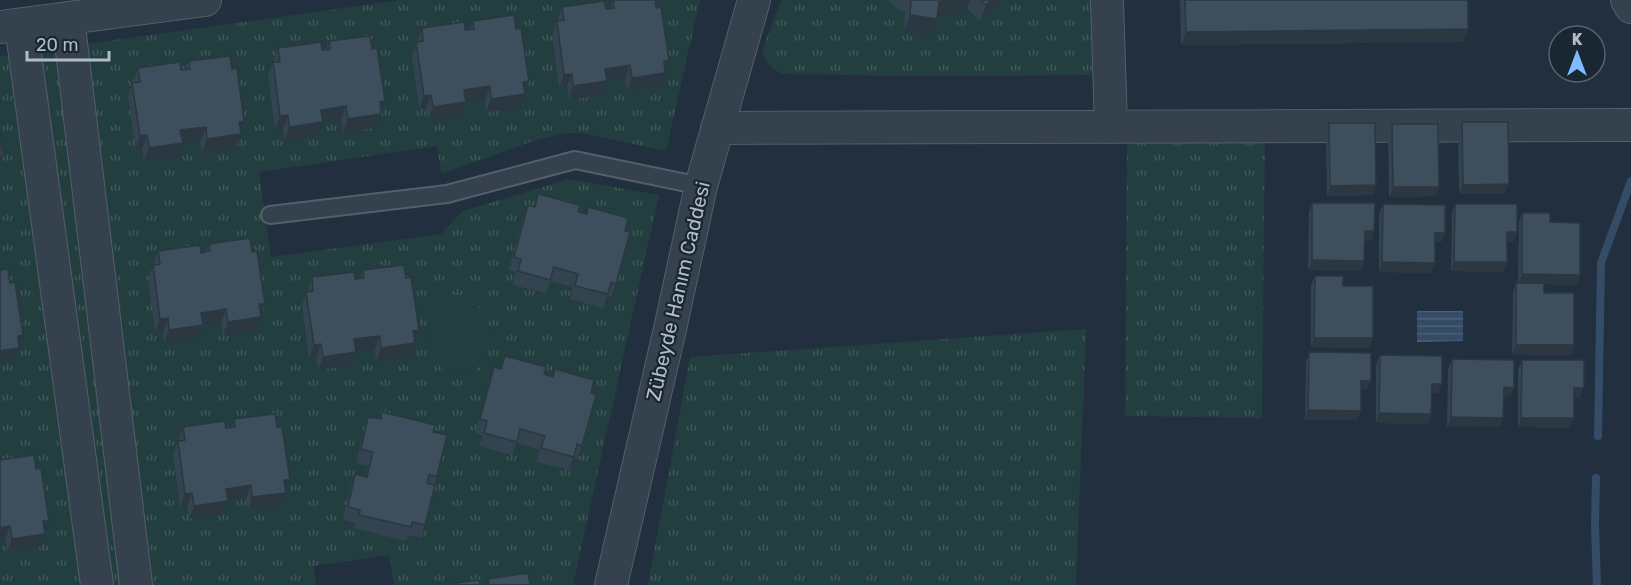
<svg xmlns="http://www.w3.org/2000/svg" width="1631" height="585" font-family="Rubik,sans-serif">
	<defs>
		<pattern id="grass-tufts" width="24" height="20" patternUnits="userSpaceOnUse" patternTransform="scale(1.5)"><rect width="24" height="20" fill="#233e3f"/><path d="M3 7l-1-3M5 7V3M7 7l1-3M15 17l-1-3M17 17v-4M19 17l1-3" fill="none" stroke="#405859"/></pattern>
		<pattern id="water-rules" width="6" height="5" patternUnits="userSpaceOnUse" patternTransform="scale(1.5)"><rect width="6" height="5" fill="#344c66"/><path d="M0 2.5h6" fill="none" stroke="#4f647b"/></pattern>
	</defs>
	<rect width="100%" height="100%" fill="#212f3e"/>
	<path fill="url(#grass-tufts)" d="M 401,0 L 700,0 L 666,151 L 582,133 L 566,133 L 537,140 L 445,172 L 441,171 L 437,146 L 259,172 L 271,257 L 441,234 L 463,211 L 569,179 L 659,195 L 573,585 L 394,585 L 389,555 L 314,566 L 316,585 L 0,585 L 0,56 Z
		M 781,0 L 1091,0 L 1092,75 L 907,76 L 781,74 L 769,65 L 762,51 Z
		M 1127,139 L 1265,140 L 1262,418 L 1125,416 Z
		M 1086,329 L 1076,585 L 648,585 L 690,357 Z"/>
	<path fill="#233e3f" d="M 448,295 L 467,295 C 472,301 480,307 484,313 C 495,334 491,373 462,375 C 458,376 452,375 448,374 L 437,363 L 430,346 L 429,322 L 435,304 Z"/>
	<path fill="url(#water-rules)" d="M 1417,311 L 1463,311 L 1463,341 L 1417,342 Z"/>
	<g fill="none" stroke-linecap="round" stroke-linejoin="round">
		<path stroke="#344c66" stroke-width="8" d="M 1598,436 L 1601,263 L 1631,181
			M 1596,478 L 1595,525 L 1597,585"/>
		<defs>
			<path id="lane" d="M 270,215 L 447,194 L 575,160 L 701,186"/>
			<path id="street" d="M 1107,0 L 1111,127
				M 1627,0 L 1631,7
				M 68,18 L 136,585
				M 21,25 L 97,585
				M 1,27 L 205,0
				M 717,128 L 1631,125
				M 611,585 L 670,329 L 701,186 L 754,0"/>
		</defs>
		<use href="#lane" stroke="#535f6b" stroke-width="20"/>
		<use href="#street" stroke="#535f6b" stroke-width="34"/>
		<use href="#lane" stroke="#35414d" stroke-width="16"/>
		<use href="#street" stroke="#35414d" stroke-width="32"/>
	</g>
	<path fill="#344350" d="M 613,0 L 656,8 L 669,60 L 660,86 L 627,91 L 625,79 L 607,81 L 602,95 L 569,100 L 567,87 L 559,88 L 552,35 L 562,7 L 610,8 Z
		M 887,0 L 1000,0 L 999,2 L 980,21 L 967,8 L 959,13 L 937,18 L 931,35 L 904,32 L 905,12 L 895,7 Z
		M 1180,0 L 1468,0 L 1468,29 L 1463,42 L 1181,45 Z
		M 473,21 L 524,92 L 520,108 L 486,112 L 485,100 L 466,102 L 461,116 L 428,120 L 426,108 L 419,109 L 412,56 L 422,28 L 470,29 Z
		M 329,41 L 381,112 L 376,128 L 343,132 L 341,120 L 323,123 L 318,136 L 285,141 L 283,129 L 275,129 L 268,76 L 278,48 L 322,50 L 326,49 Z
		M 189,61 L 232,69 L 244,121 L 236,148 L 202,153 L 201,140 L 183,143 L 178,156 L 144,161 L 142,149 L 135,150 L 128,96 L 138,68 L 181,70 L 186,70 Z
		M 1462,122 L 1505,194 L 1459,194 L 1458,132 Z
		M 1329,123 L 1376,185 L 1373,195 L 1327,196 L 1326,133 Z
		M 1392,124 L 1439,187 L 1436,196 L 1389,197 L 1388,134 Z
		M 538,194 L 578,212 L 586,214 L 588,207 L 625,231 L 616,284 L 611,297 L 607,296 L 603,308 L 570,299 L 573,287 L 550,281 L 546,293 L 513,285 L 516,272 L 509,270 L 523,218 L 528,205 L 534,206 Z
		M 1312,203 L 1374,231 L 1371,241 L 1364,241 L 1364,261 L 1361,271 L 1308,270 L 1309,212 Z
		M 1383,204 L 1445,233 L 1441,242 L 1435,242 L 1431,273 L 1379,272 L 1379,214 Z
		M 1455,204 L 1517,232 L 1513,242 L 1507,242 L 1507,262 L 1503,272 L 1451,271 L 1452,213 Z
		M 1522,213 L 1550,222 L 1580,275 L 1576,285 L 1544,284 L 1544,293 L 1574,345 L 1571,355 L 1512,354 L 1513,293 L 1516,283 L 1518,283 L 1519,222 Z
		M 209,244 L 261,315 L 261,317 L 256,331 L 223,335 L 221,323 L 203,326 L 198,339 L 164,344 L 163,331 L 155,332 L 148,279 L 158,251 L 201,253 L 206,252 Z
		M 363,270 L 406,278 L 419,330 L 410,357 L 376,362 L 375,349 L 356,352 L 351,365 L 318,370 L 316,358 L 309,359 L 302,305 L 312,277 L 355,279 L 360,279 Z
		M 1315,276 L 1343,286 L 1373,338 L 1369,348 L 1311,347 L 1311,285 Z
		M 1309,352 L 1367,390 L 1361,390 L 1361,411 L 1357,420 L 1305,420 L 1306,362 Z
		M 1380,355 L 1438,393 L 1432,393 L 1431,414 L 1428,424 L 1376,423 L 1376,365 Z
		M 505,356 L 544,374 L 552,377 L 555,369 L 591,393 L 582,446 L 577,459 L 573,458 L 569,470 L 536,462 L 540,450 L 516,443 L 512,455 L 479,446 L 483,435 L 475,433 L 490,381 L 494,367 L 500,369 Z
		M 1452,359 L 1514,388 L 1510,397 L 1504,397 L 1500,427 L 1447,427 L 1448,369 Z
		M 1522,360 L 1580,398 L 1574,398 L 1570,428 L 1518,427 L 1518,370 Z
		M 382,412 L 433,432 L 437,476 L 434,485 L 425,525 L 421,538 L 408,535 L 406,541 L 354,528 L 355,523 L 343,520 L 350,488 L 355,474 L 366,477 L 368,466 L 356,463 L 364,430 L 368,417 L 380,419 Z
		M 234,419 L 286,491 L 286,493 L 281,506 L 248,511 L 246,499 L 228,501 L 223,515 L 189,519 L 187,507 L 180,508 L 173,454 L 183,427 L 226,428 L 231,428 Z
		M 0,460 L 45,531 L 40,547 L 7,552 L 5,540 L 0,540 Z"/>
	<path fill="#2b3741" d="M 866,0 L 871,0 L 864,5 Z
		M 950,0 L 970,0 L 967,8 L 959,13 L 934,18 L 937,19 L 931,35 L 904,32 L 910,15 L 939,2 Z
		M 991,0 L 1000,0 L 999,2 L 980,21 L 986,5 Z
		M 1468,29 L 1463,42 L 1181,45 L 1186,32 Z
		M 669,60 L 660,86 L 627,91 L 632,78 L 664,61 Z
		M 630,65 L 625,79 L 607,81 L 602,95 L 569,100 L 573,86 L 605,69 Z
		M 572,74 L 567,87 L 559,88 L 564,75 Z
		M 529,81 L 520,108 L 486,112 L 491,99 L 523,82 Z
		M 490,86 L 485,100 L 466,102 L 461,116 L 428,120 L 433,107 L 464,90 Z
		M 431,95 L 426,108 L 419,109 L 424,96 Z
		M 385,101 L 380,114 L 381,114 L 376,128 L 343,132 L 348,119 L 380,102 Z
		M 346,106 L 341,120 L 323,123 L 318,136 L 285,141 L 289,127 L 321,110 Z
		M 288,115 L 283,129 L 275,129 L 280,116 Z
		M 244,121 L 236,148 L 202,153 L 207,139 L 239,122 Z
		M 206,127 L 201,140 L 176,144 L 180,130 Z
		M 147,135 L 142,149 L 135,150 L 140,136 Z
		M 183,143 L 178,156 L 144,161 L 149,148 Z
		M 3,156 L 0,165 L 0,157 Z
		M 1509,184 L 1505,194 L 1459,194 L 1463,185 Z
		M 1376,185 L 1373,195 L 1327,196 L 1330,186 Z
		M 1393,187 L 1439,187 L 1436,196 L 1389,197 Z
		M 1365,231 L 1374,231 L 1371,241 L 1361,241 Z
		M 1507,232 L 1517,232 L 1513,242 L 1503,242 Z
		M 1435,233 L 1445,233 L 1441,242 L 1432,242 Z
		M 1312,260 L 1364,261 L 1361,271 L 1308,270 Z
		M 1382,262 L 1435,263 L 1431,273 L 1379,272 Z
		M 1454,262 L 1507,262 L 1503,272 L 1451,271 Z
		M 1522,274 L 1580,275 L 1576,285 L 1518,284 Z
		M 259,304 L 265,304 L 260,317 Z
		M 226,309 L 221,323 L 203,326 L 198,339 L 164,344 L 169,330 L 201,313 Z
		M 261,317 L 256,331 L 223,335 L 228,322 Z
		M 168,318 L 163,331 L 155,332 L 160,319 Z
		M 419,330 L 410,357 L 376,362 L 381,348 L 413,331 Z
		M 23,335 L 18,349 L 18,336 Z
		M 380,336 L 375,349 L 350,353 L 354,339 Z
		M 1314,338 L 1373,338 L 1369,348 L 1311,347 Z
		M 321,344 L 316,358 L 309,359 L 314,345 Z
		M 1516,345 L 1574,345 L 1571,355 L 1512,354 Z
		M 19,348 L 14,362 L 0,364 L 0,351 Z
		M 356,352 L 351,365 L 318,370 L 323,357 Z
		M 1361,381 L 1371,381 L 1367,390 L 1358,390 Z
		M 1432,384 L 1442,384 L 1438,393 L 1429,393 Z
		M 1504,387 L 1514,388 L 1510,397 L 1500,397 Z
		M 1574,388 L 1584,388 L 1580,398 L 1571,398 Z
		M 1308,410 L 1361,411 L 1357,420 L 1305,420 Z
		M 1379,413 L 1431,414 L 1428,424 L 1376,423 Z
		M 1451,417 L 1503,418 L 1500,427 L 1447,427 Z
		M 1521,418 L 1574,418 L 1570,428 L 1518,427 Z
		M 284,480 L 290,480 L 281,506 L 248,511 L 252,497 Z
		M 251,485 L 246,499 L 228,501 L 223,515 L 189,519 L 194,506 L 226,489 Z
		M 192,493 L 187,507 L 180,508 L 185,494 Z
		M 43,521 L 49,521 L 44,534 Z
		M 10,526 L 5,540 L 0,540 L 0,528 Z
		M 45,534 L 40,547 L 7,552 L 12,539 Z"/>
	<path fill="#3d4e5d" stroke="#2b3741" stroke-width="1.5" d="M 613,0 L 655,0 L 656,8 L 661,7 L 669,60 L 664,61 L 665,73 L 632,78 L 630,65 L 605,69 L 607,81 L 573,86 L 572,74 L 564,75 L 557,21 L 564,20 L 562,7 L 604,1 L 606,9 L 614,8 Z
		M 911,0 L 950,0 L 939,2 L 937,19 L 910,15 Z
		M 981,0 L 991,0 L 986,5 Z
		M 1185,0 L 1468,0 L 1468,29 L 1186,32 Z
		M 514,15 L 516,29 L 521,28 L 529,81 L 523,82 L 525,94 L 491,99 L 490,86 L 464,90 L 466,102 L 433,107 L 431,95 L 424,96 L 416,42 L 423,41 L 422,28 L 464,22 L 465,30 L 474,29 L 473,21 Z
		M 370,36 L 372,49 L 377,48 L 385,101 L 380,102 L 381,114 L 348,119 L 346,106 L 321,110 L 323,122 L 289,127 L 288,115 L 280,116 L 273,62 L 280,62 L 278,48 L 321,42 L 322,50 L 330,49 L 329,41 Z
		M 230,56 L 232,69 L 237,68 L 244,121 L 239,122 L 241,134 L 207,139 L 206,127 L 180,130 L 183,143 L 149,148 L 147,135 L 140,136 L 132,83 L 140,82 L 138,68 L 180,62 L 181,70 L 190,69 L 189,61 Z
		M 1462,122 L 1508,122 L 1509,184 L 1463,185 Z
		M 1329,123 L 1375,123 L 1376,185 L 1330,186 Z
		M 1392,124 L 1438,124 L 1439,187 L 1393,187 Z
		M 0,133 L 3,156 L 0,157 Z
		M 538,194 L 580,205 L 578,212 L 587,214 L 588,207 L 628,218 L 625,231 L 630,232 L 616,284 L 611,282 L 608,294 L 575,286 L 578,274 L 554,267 L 550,280 L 518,271 L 521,259 L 514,257 L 528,205 L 535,207 Z
		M 1312,203 L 1375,203 L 1374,231 L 1365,231 L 1364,261 L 1312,260 Z
		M 1383,204 L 1445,205 L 1445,233 L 1435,233 L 1435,263 L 1382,262 Z
		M 1455,204 L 1517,204 L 1517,232 L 1507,232 L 1507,262 L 1454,262 Z
		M 1522,213 L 1550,213 L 1550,222 L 1580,223 L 1580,275 L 1522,274 Z
		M 250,238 L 252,252 L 257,251 L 265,304 L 259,304 L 261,317 L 228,322 L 226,309 L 201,313 L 203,325 L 169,330 L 168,318 L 160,319 L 153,265 L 160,264 L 158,251 L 200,245 L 201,253 L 210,251 L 209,244 Z
		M 404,265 L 406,278 L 411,277 L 419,330 L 413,331 L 415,343 L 381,348 L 380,336 L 354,339 L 356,352 L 323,357 L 321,344 L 314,345 L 306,292 L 313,291 L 312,277 L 354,272 L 355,279 L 364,278 L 363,270 Z
		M 8,269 L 10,283 L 15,282 L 23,335 L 18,336 L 19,348 L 0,351 L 0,270 Z
		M 1315,276 L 1343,276 L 1343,286 L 1373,286 L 1373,338 L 1314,338 Z
		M 1516,283 L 1544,283 L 1544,293 L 1574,293 L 1574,345 L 1516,345 Z
		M 1309,352 L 1371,353 L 1371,381 L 1361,381 L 1361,411 L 1308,410 Z
		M 1380,355 L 1442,356 L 1442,384 L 1432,384 L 1431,414 L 1379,413 Z
		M 505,356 L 546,367 L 544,374 L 553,377 L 555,369 L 594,380 L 591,393 L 596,395 L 582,446 L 577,444 L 574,457 L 541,448 L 545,436 L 520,429 L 517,442 L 484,433 L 487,421 L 480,419 L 494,367 L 501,369 Z
		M 1452,359 L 1514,360 L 1514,388 L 1504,387 L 1503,418 L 1451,417 Z
		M 1522,360 L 1584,360 L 1584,388 L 1574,388 L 1574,418 L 1521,418 Z
		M 382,412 L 435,425 L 433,432 L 447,435 L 437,476 L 429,475 L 427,483 L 435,485 L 425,525 L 412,522 L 411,527 L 359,515 L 360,510 L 348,507 L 355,474 L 367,477 L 373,452 L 361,449 L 368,417 L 381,419 Z
		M 275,414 L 277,427 L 282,427 L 290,480 L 284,480 L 286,493 L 252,497 L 251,485 L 226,489 L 228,501 L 194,506 L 192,493 L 185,494 L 178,441 L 185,440 L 183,427 L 225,421 L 226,428 L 235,427 L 234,419 Z
		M 34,455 L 36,469 L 41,468 L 49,521 L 43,521 L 45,534 L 12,539 L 10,526 L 0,528 L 0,460 Z
		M 528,573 L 530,585 L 489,585 L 488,579 Z
		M 479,580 L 480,585 L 442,585 Z"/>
	<g text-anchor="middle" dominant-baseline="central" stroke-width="4.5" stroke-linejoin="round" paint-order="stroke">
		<g font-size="20" fill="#b0bcc9" stroke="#1a2632">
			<text transform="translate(678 291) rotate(-77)">Zübeyde Hanım Caddesi</text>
		</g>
	</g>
	<g transform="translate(1577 54)"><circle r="28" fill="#1a2632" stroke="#56626e" stroke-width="1.5"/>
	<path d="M0-4.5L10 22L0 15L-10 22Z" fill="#80bbff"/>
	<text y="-9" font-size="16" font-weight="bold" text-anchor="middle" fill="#b0bcc9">K</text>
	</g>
	<path d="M27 51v9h82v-9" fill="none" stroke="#b0bcc9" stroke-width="3"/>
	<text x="36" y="51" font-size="18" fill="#b0bcc9" stroke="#1a2632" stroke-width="4.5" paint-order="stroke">20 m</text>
</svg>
